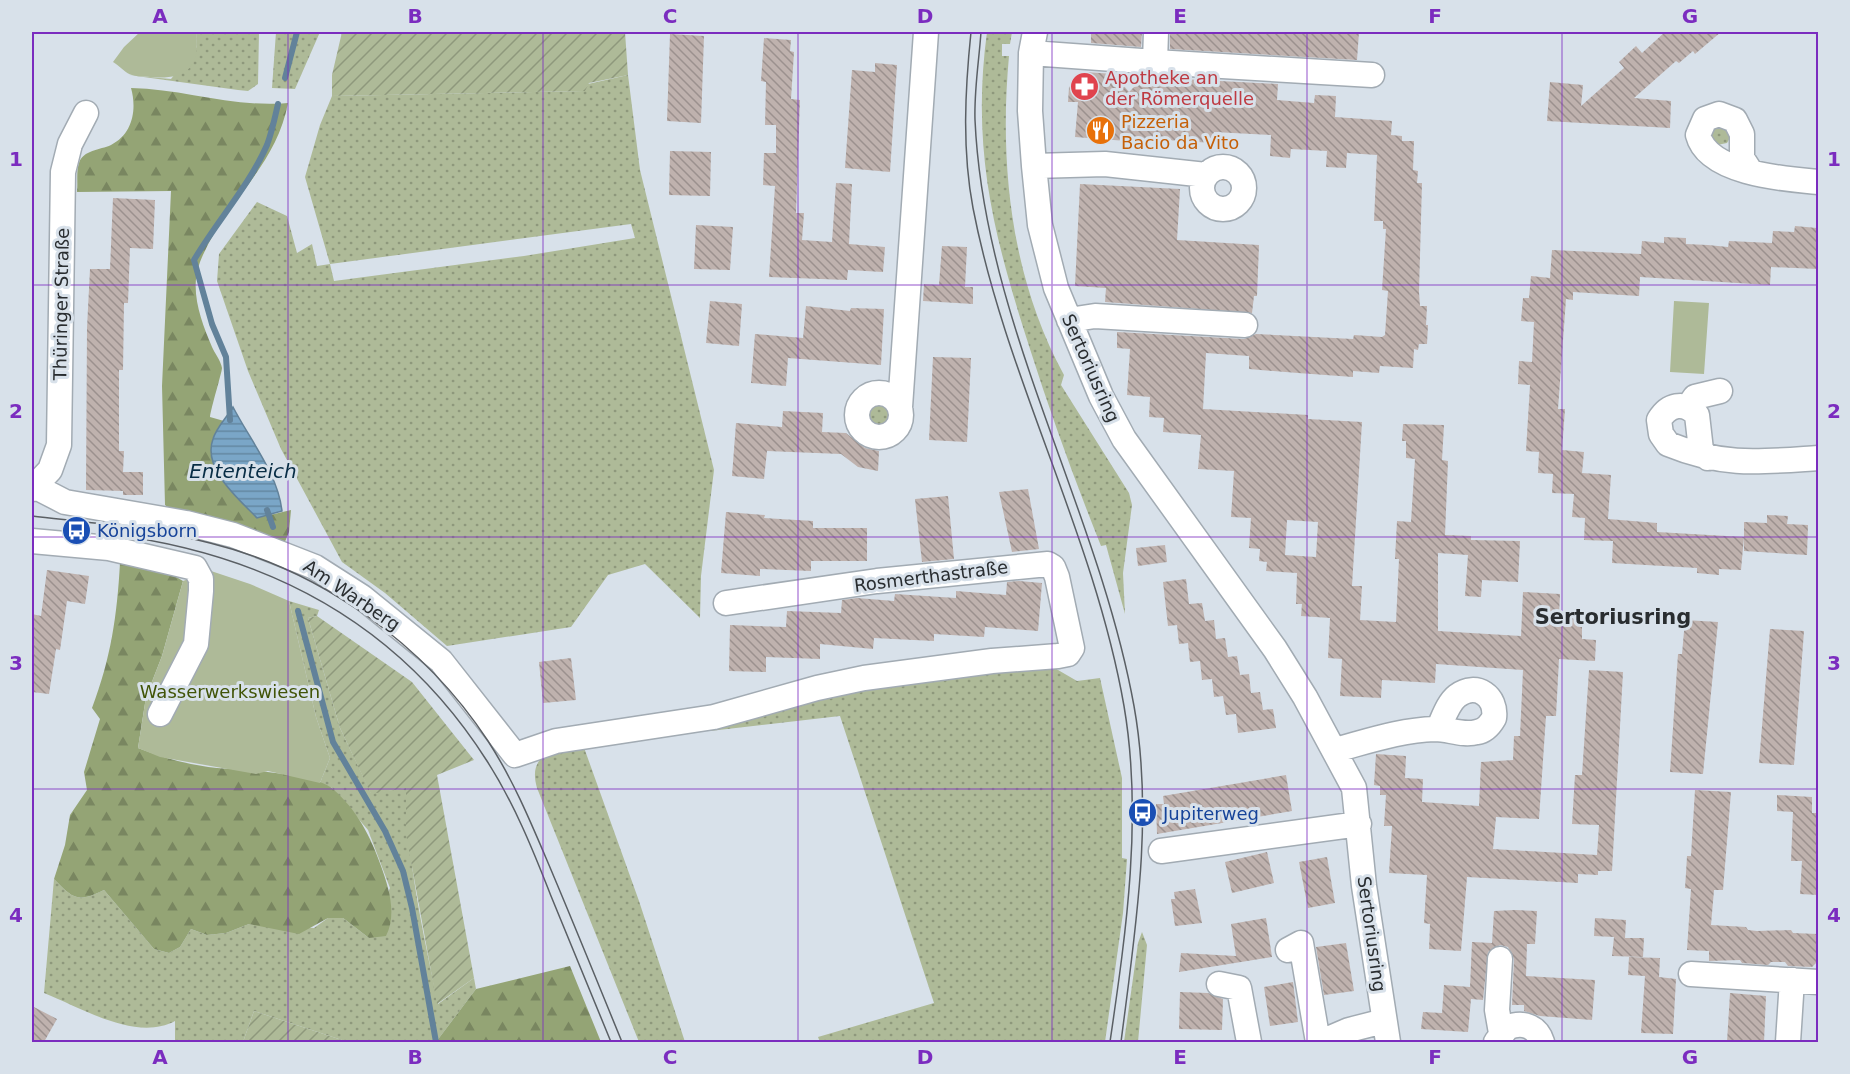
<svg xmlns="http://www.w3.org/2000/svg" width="1850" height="1074" font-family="'DejaVu Sans',sans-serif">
	<defs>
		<pattern id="grass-dots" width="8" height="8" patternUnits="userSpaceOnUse" patternTransform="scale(1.5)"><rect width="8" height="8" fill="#aeba98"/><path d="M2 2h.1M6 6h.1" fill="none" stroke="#8e987c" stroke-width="1.8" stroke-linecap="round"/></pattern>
		<pattern id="forest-firs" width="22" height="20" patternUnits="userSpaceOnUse" patternTransform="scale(1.5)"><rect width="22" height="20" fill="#94a475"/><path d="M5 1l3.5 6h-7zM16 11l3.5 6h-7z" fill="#798660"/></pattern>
		<pattern id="garden-furrows" width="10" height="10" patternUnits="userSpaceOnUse" patternTransform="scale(1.5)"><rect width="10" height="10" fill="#aeba98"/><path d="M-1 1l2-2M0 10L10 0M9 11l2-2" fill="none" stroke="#8e987c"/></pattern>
		<pattern id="water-rules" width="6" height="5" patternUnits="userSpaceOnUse" patternTransform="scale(1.5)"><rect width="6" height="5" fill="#7aa6c7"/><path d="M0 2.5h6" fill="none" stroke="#6488a2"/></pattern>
		<pattern id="building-back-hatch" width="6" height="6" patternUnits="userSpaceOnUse" patternTransform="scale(1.5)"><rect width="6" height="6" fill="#bfb2ae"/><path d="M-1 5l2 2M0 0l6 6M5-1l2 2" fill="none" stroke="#9b918e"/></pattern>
	</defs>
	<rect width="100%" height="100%" fill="#d8e1ea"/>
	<path fill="url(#grass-dots)" fill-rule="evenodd" d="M 196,32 L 259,32 L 258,84 L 248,91 L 238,90 L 129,75 L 171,79 L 197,47 Z
		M 276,32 L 320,32 L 295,89 L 272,88 Z
		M 987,32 L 1012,32 L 1010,44 L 1002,44 L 1002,56 L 1009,56 C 999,164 1011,278 1064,375 L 1061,385 L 1129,493 L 1132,505 L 1123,573 L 1125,614 L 1106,545 L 1101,546 C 1075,481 1051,415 1030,349 C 994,237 971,150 987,32 Z
		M 628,75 L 640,170 L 714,470 L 701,576 L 700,618 L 645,564 L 608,575 L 571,627 L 447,646 L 385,593 L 342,562 L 281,449 L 248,371 L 217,281 L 219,254 L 257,202 L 287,216 L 297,253 L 312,244 L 317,266 L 330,264 L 305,177 L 320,125 L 332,96 L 584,91 L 588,84 ZM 631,224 L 635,238 L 524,256 L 334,281 L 330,264 Z
		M 1724,124 L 1731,136 L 1727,143 L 1717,145 L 1709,131 Z
		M866 415a13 13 0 1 1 26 0a13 13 0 1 1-26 0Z
		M 289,601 L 319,610 L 317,616 L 308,618 L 340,728 L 371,793 L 406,788 C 407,862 423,932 438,1004 L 474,978 L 476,989 L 436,1042 L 348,1042 L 254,1011 L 243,1042 L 183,1042 L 175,1041 L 175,1021 C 136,1042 82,1008 44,993 L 54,879 C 73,899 78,903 104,890 L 154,949 L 169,953 L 180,947 L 191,929 L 207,935 L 226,933 L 249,924 L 314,928 L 328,918 L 343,918 L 369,938 L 390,888 L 368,830 L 332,788 L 320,783 L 330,758 L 316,717 Z
		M 1046,663 L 1077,681 L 1100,678 L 1122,778 L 1122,858 L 1127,859 L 1123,913 L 1105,1042 L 820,1042 L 818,1037 L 934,1003 L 840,716 L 710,731 L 720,721 L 828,691 Z
		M 582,742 L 639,901 L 685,1042 L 639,1042 L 537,788 C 527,752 555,752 582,742 Z
		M 1142,932 L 1147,945 L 1138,1042 L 1124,1042 L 1138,943 Z"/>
	<path fill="url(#forest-firs)" d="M 131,88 C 184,89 234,108 288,103 C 276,168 223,203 200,262 C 189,290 201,321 212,347 C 214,352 221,361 222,368 C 222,372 211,408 210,417 L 224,421 L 213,439 L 270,515 L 291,510 L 289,532 L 284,544 L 178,515 L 165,505 L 162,386 L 171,191 L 77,192 C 78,183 76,171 79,163 C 83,150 100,150 111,145 C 133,134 137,109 131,88 Z
		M 120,563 L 168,572 L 183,581 L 162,656 L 146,697 L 138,748 C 163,758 190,765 217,768 C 243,770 315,773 333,789 C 357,810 371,837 381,866 C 389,888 397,914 386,936 L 369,938 L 343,918 L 328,918 L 299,934 L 249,924 L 226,933 L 207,935 L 191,929 L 180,947 L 169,953 L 154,949 L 104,890 C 78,903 73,899 54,879 L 65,845 L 70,815 L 87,790 L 84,772 L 100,719 L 92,708 C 111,658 117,616 120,563 Z
		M 570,966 L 601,1042 L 436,1042 L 476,989 Z"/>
	<path fill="#aeba98" d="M 140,32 L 196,32 C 201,69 185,80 150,77 C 145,76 137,77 132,75 C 126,74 119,65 113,62 L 124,47 Z
		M 1674,301 L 1709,303 L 1704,374 L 1670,372 Z
		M 211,571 L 250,584 L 289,601 L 316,717 L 330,758 L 320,783 L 268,771 L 256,774 L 160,757 L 138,748 L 146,697 L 162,656 L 183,581 Z"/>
	<path fill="url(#garden-furrows)" d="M 342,32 L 625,32 L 628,75 L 589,83 L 585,91 L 332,96 L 332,75 Z
		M 317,616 L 412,682 L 474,760 L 437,775 L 474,978 L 437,1004 L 406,834 L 406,788 L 371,794 L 340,728 L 308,618 Z
		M 254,1011 L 348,1042 L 243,1042 Z"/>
	<path fill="url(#water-rules)" stroke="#62829a" stroke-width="1.5" d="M 233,407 C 250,440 278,474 282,511 L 257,518 C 239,499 202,469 213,439 C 216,428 227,417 233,407 Z"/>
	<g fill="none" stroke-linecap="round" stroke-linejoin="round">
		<path stroke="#62829a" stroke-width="6" d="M 285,78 L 297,32
			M 230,420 L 226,357 L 212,324 L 194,260 C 217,221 249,186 267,145 C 272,132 275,117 278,104
			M 267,510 L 273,527
			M 298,611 L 333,742 L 385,831 L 403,871 L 412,908 L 436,1042"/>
	</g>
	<path fill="url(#building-back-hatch)" fill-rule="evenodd" d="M 1091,32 L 1142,32 L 1141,47 L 1091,43 Z
		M 1170,32 L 1359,32 L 1357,60 L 1170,49 Z
		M 1665,32 L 1721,32 L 1695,54 L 1693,51 L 1679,63 L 1676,61 L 1634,98 L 1671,101 L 1670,128 L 1547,121 L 1550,82 L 1583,85 L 1581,106 L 1624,68 L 1619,62 L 1636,46 L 1642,53 Z
		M 670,34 L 704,36 L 701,123 L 667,121 Z
		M 764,38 L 791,40 L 790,51 L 794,52 L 791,99 L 800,100 L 796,213 L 804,213 L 802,240 L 832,242 L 836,183 L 852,184 L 849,244 L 885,247 L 883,272 L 848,270 L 847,280 L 769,277 L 775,186 L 763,185 L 764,153 L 776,153 L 776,125 L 765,125 L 766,82 L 761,81 Z
		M 875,63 L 897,65 L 890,172 L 845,168 L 852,70 L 875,72 Z
		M 1085,72 L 1114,74 L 1129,92 L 1144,77 L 1278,84 L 1277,100 L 1314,103 L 1315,95 L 1336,96 L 1335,117 L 1392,121 L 1391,135 L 1402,136 L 1402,141 L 1414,141 L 1413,170 L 1418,171 L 1417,183 L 1422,183 L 1419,292 L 1420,306 L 1427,306 L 1426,325 L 1428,325 L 1427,344 L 1419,344 L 1418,350 L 1414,349 L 1413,368 L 1380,366 L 1379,373 L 1353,371 L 1353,377 L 1298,373 L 1249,369 L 1249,356 L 1206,353 L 1203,409 L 1308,415 L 1308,419 L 1362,422 L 1352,586 L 1362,586 L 1360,620 L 1396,622 L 1399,559 L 1395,559 L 1397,521 L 1411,522 L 1415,459 L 1406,458 L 1406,441 L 1402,441 L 1403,424 L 1444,425 L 1442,460 L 1448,461 L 1445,535 L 1471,536 L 1471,540 L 1520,541 L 1518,582 L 1482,580 L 1481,597 L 1465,596 L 1468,555 L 1438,553 L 1438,631 L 1521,636 L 1523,592 L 1560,594 L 1559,616 L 1582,617 L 1582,639 L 1596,640 L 1595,661 L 1559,659 L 1556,716 L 1546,716 L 1539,819 L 1496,817 L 1493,849 L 1597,855 L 1599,825 L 1572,824 L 1575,775 L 1582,775 L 1589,670 L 1623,672 L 1612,871 L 1598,871 L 1598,875 L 1578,874 L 1578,883 L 1467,877 L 1461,951 L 1429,949 L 1430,924 L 1424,923 L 1427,875 L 1389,873 L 1392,826 L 1384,826 L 1386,795 L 1380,795 L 1380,786 L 1374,785 L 1376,754 L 1406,756 L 1405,778 L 1423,779 L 1422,802 L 1479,806 L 1481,762 L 1513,760 L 1514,736 L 1520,736 L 1523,670 L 1436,664 L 1435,683 L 1382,680 L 1381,698 L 1340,696 L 1342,659 L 1328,658 L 1330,618 L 1301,616 L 1302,604 L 1296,604 L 1297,573 L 1266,571 L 1267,562 L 1259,561 L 1260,549 L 1249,548 L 1251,518 L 1231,517 L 1234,471 L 1198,469 L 1201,435 L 1163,432 L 1164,418 L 1149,417 L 1150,397 L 1127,395 L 1130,349 L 1117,348 L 1117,332 L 1244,339 L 1256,334 L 1353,339 L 1354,335 L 1382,337 L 1385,335 L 1388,291 L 1382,290 L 1386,229 L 1383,229 L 1383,221 L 1374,221 L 1377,155 L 1347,153 L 1346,168 L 1326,167 L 1327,151 L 1291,149 L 1290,158 L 1270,156 L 1271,135 L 1214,132 L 1213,143 L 1165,140 L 1165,144 L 1075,137 L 1078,102 L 1068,102 L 1069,87 ZM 1287,520 L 1318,522 L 1316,557 L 1285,555 Z
		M 670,151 L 711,152 L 710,196 L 669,195 Z
		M 1080,184 L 1180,189 L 1177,240 L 1259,245 L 1257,296 L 1254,296 L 1252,313 L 1105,302 L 1106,288 L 1075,286 Z
		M 113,198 L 155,200 L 153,249 L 130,248 L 128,303 L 124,303 L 123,370 L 119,370 L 119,451 L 124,451 L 123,472 L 143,472 L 143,495 L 123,495 L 123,491 L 86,490 L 87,328 L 90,269 L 110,269 Z
		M 696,225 L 733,227 L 730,270 L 694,269 Z
		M 1795,226 L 1817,228 L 1818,269 L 1771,267 L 1770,285 L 1640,277 L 1639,296 L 1573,292 L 1573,300 L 1566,299 L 1558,409 L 1565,409 L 1562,450 L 1584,452 L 1582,473 L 1611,475 L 1608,519 L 1657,523 L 1657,532 L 1744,537 L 1741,570 L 1719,569 L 1719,575 L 1697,573 L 1697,568 L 1612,563 L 1613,541 L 1584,540 L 1585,518 L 1572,517 L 1574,494 L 1552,493 L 1553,474 L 1538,473 L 1539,452 L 1526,451 L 1530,385 L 1518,384 L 1519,361 L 1532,362 L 1534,322 L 1521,321 L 1523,298 L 1529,298 L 1531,276 L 1550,278 L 1552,250 L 1641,254 L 1642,241 L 1664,243 L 1664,237 L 1686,238 L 1686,244 L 1708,245 L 1728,247 L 1729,241 L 1772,243 L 1773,231 L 1794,232 Z
		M 942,246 L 967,247 L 965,287 L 973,287 L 973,304 L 923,301 L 924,284 L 939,285 Z
		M 710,301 L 742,304 L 739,346 L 706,343 Z
		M 806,306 L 850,311 L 851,308 L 884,309 L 881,365 L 788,358 L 786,386 L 751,383 L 755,334 L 803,338 Z
		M 933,357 L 971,358 L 967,442 L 929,440 Z
		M 783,411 L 823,413 L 822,432 L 846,433 L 865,448 L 879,451 L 878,471 L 858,467 L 841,454 L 767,451 L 764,479 L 732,476 L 736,423 L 782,427 Z
		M 1028,489 L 1039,549 L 1012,552 L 999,492 Z
		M 948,496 L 954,559 L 922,562 L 915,499 Z
		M 726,512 L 765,515 L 764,518 L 813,521 L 813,528 L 867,528 L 867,561 L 811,561 L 811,571 L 760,569 L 760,576 L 721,573 Z
		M 1767,515 L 1788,516 L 1787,524 L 1808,525 L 1807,555 L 1744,551 L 1744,522 L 1767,523 Z
		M 1165,545 L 1167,562 L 1138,566 L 1136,548 Z
		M 47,570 L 89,576 L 85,604 L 67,601 L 60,650 L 56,649 L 49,694 L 32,692 L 32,614 L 41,616 Z
		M 1186,579 L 1189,604 L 1202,603 L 1205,621 L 1214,620 L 1216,639 L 1225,638 L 1228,657 L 1237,656 L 1240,675 L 1249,674 L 1251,693 L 1260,692 L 1263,710 L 1273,709 L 1276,728 L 1238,733 L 1236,714 L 1226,715 L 1223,696 L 1214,697 L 1212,679 L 1202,680 L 1200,661 L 1190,662 L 1188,643 L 1179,644 L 1177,625 L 1168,626 L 1163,582 Z
		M 1019,581 L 1042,583 L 1038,631 L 985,627 L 984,637 L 934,634 L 934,641 L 874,638 L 873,649 L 820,644 L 820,659 L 766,657 L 766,672 L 729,671 L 730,625 L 786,627 L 787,611 L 841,613 L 842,600 L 857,598 L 894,601 L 895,594 L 956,598 L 956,591 L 1006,595 L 1007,582 Z
		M 1685,620 L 1718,622 L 1703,774 L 1670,772 L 1678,654 L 1682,654 Z
		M 1770,629 L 1804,631 L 1794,765 L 1759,763 Z
		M 571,658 L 576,700 L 543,703 L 539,662 Z
		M 1286,775 L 1292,811 L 1157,834 L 1156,804 L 1164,804 L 1163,796 Z
		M 1695,790 L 1731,792 L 1723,890 L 1714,890 L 1711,925 L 1746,927 L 1748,930 L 1757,931 L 1791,930 L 1793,933 L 1818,934 L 1818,961 L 1812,967 L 1788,966 L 1785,962 L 1771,962 L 1768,965 L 1742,963 L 1740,960 L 1709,961 L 1709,951 L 1687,950 L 1691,889 L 1685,888 L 1686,873 L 1687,856 L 1691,856 Z
		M 1777,795 L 1812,797 L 1812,813 L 1818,813 L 1818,895 L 1800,894 L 1802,861 L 1791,861 L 1793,812 L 1777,811 Z
		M 1267,852 L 1274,883 L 1232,893 L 1225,862 Z
		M 1327,857 L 1335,903 L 1308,908 L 1299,862 Z
		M 1195,889 L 1202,923 L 1175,926 L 1171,899 L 1175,899 L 1174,892 Z
		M 1515,910 L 1537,911 L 1535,944 L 1527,944 L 1526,976 L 1595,980 L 1592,1020 L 1540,1016 L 1524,1011 L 1524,1005 L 1512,1005 L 1514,959 L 1508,947 L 1500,945 L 1488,952 L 1483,1000 L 1471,999 L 1468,1032 L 1421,1029 L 1423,1012 L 1442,1013 L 1444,985 L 1470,987 L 1472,942 L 1492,943 L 1494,911 Z
		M 1266,918 L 1272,957 L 1179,972 L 1181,953 L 1236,956 L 1231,924 Z
		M 1595,918 L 1626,920 L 1625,938 L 1644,938 L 1643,957 L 1612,956 L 1614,937 L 1594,936 Z
		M 1346,943 L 1354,991 L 1324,995 L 1316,947 Z
		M 1629,957 L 1660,958 L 1659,977 L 1676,979 L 1673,1034 L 1641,1033 L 1645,976 L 1628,975 Z
		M 1293,982 L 1298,1022 L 1270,1026 L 1264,987 Z
		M 1180,992 L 1208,993 L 1223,999 L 1222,1030 L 1179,1029 Z
		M 1730,993 L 1766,996 L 1764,1042 L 1727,1042 Z
		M 32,1006 L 57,1019 L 44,1042 L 32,1042 Z"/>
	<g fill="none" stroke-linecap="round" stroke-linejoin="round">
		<defs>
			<path id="minor" d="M 1035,32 L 1031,53 L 1030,111 L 1034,166 L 1040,225 L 1056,288 L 1101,396 L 1124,439 L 1275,649 L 1305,697 L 1354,788 L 1364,886 L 1388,1042
				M 1031,53 L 1155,62 L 1156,32
				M 1155,62 L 1372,75
				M 1034,166 L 1105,164 L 1206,175
				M1202 188a21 21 0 1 1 42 0a21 21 0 1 1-42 0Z
				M 1751,172 L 1742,158 L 1742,134 L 1735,120 L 1719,114 L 1705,119 L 1698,135 C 1708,174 1786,179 1818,182
				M 1069,320 L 1095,316 L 1245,325
				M857 415a22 22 0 1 1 44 0a22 22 0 1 1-44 0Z
				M 900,407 L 926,32
				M 1688,407 L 1695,397 L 1720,391
				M 1708,458 L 1701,450 L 1697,415 C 1684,400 1668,405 1659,420 L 1661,434 L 1668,444 C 1724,467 1760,462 1818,458
				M 36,487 L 65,502 L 186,523 L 233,535 L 315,567 L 362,597 L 441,661 L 515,755 L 556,741 L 714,717 L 817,688 L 864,678 L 992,661 L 1058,656 L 1068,654 L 1072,648 L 1057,577 L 1053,567 L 1048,564 L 877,581 L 726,603
				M 32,489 L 50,470 L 59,445 L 63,172 L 70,144 L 86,113
				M 32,541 L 109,548 L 195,568 L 201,579 L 201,591 L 196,644 L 160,714
				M 1335,750 C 1369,741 1401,730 1435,729 C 1449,729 1463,736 1477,732 C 1485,731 1490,725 1494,718 C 1497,697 1477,681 1457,696 C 1448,703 1443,719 1438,729
				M 1161,851 L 1359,824
				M 1288,950 L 1301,943 L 1318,1042
				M 1500,959 L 1497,1010 L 1501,1033
				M 1691,974 L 1818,982
				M 1219,984 L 1239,988 L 1249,1042
				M 1321,1042 L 1349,1030 L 1384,1021
				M 1496,1042 L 1507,1028 C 1522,1021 1537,1026 1542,1042
				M 1788,1042 L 1792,980"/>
		</defs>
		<use href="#minor" stroke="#a2abb3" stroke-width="27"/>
		<use href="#minor" stroke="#fff" stroke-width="24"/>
		<path stroke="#5a5f64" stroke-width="1.5" d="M 971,32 C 965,90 962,150 973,208 C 1006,379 1094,534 1124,706 C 1143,817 1126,932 1110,1042
			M 981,32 C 979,61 974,90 975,120 C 984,324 1098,507 1134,706 C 1154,817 1135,932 1121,1042
			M 32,516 C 91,523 152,528 210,543 C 323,571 425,645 488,741 C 512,778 529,818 546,858 C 572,919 597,981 622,1042
			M 109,534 C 268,554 400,624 487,761 C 514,803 533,850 551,896 C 571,945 591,994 611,1042"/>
	</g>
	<path fill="none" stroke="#7b2cbf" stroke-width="1.5" stroke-opacity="0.55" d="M 288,32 L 288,1042M 543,32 L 543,1042M 798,32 L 798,1042M 1052,32 L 1052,1042M 1307,32 L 1307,1042M 1562,32 L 1562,1042M 32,285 L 1818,285M 32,537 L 1818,537M 32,789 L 1818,789"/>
	<defs>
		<symbol id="pharmacy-disc" viewBox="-11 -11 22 22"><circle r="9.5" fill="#e0444e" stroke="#d8e1ea"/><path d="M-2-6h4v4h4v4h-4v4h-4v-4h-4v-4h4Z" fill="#fff"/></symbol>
		<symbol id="restaurant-disc" viewBox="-11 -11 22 22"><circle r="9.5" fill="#e8710a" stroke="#d8e1ea"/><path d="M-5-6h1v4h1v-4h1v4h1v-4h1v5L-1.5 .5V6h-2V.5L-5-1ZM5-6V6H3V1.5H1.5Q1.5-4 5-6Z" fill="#fff"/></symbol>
		<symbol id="bus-disc" viewBox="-11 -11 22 22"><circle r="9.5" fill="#1a4fb4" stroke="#d8e1ea"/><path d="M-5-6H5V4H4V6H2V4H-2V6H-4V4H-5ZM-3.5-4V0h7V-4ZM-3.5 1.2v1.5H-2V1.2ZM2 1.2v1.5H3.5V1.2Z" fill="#fff"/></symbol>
	</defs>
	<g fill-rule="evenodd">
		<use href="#pharmacy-disc" x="1068" y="70" width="33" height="33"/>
		<use href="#restaurant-disc" x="1084" y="114" width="33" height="33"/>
		<use href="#bus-disc" x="60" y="514" width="33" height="33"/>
		<use href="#bus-disc" x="1126" y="796" width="33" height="33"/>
	</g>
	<g text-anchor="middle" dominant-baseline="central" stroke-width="6" stroke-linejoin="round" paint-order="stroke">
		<g font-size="18" fill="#be3a42" stroke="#d8e1ea" text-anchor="start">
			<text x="1105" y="77">Apotheke an<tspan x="1105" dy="21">der Römerquelle</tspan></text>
		</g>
		<g font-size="18" fill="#c56008" stroke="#d8e1ea" text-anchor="start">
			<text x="1121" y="121">Pizzeria<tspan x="1121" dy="21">Bacio da Vito</tspan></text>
		</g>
		<g font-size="18" fill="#292d30" stroke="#d8e1ea">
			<text transform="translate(61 304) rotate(-89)">Thüringer Straße</text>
			<text transform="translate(1091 368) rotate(66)">Sertoriusring</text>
			<text transform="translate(931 576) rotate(-7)">Rosmerthastraße</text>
			<text transform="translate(352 595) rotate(34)">Am Warberg</text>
			<text transform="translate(1372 934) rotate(82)">Sertoriusring</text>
		</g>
		<g font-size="18" fill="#164399" stroke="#d8e1ea" text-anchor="start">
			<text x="97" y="530">Königsborn</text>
			<text x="1163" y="813">Jupiterweg</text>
		</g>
		<g font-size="18" fill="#415408" stroke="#d8e1ea">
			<text x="230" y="691">Wasserwerkswiesen</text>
		</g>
		<g font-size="20" font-style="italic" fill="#082d45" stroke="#d8e1ea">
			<text x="243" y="471">Ententeich</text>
		</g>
		<g font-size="21" font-weight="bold" fill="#292d30" stroke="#d8e1ea">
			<text x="1613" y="617">Sertoriusring</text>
		</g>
	</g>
	<rect width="1850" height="1074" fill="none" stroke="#d8e1ea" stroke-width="66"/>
	<rect x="33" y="33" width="1784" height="1008" fill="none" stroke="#7b2cbf" stroke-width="2"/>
	<g font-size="20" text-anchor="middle" font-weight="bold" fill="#7b2cbf">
		<text x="160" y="23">A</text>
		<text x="415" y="23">B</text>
		<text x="670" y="23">C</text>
		<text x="925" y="23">D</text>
		<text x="1180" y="23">E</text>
		<text x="1435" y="23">F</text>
		<text x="1690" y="23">G</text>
		<text x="16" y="166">1</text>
		<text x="1834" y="166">1</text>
		<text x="16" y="418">2</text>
		<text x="1834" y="418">2</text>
		<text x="16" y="670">3</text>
		<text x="1834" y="670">3</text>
		<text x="16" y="922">4</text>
		<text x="1834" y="922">4</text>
		<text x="160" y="1064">A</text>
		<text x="415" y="1064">B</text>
		<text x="670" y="1064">C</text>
		<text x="925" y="1064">D</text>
		<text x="1180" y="1064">E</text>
		<text x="1435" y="1064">F</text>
		<text x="1690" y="1064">G</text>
	</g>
</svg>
